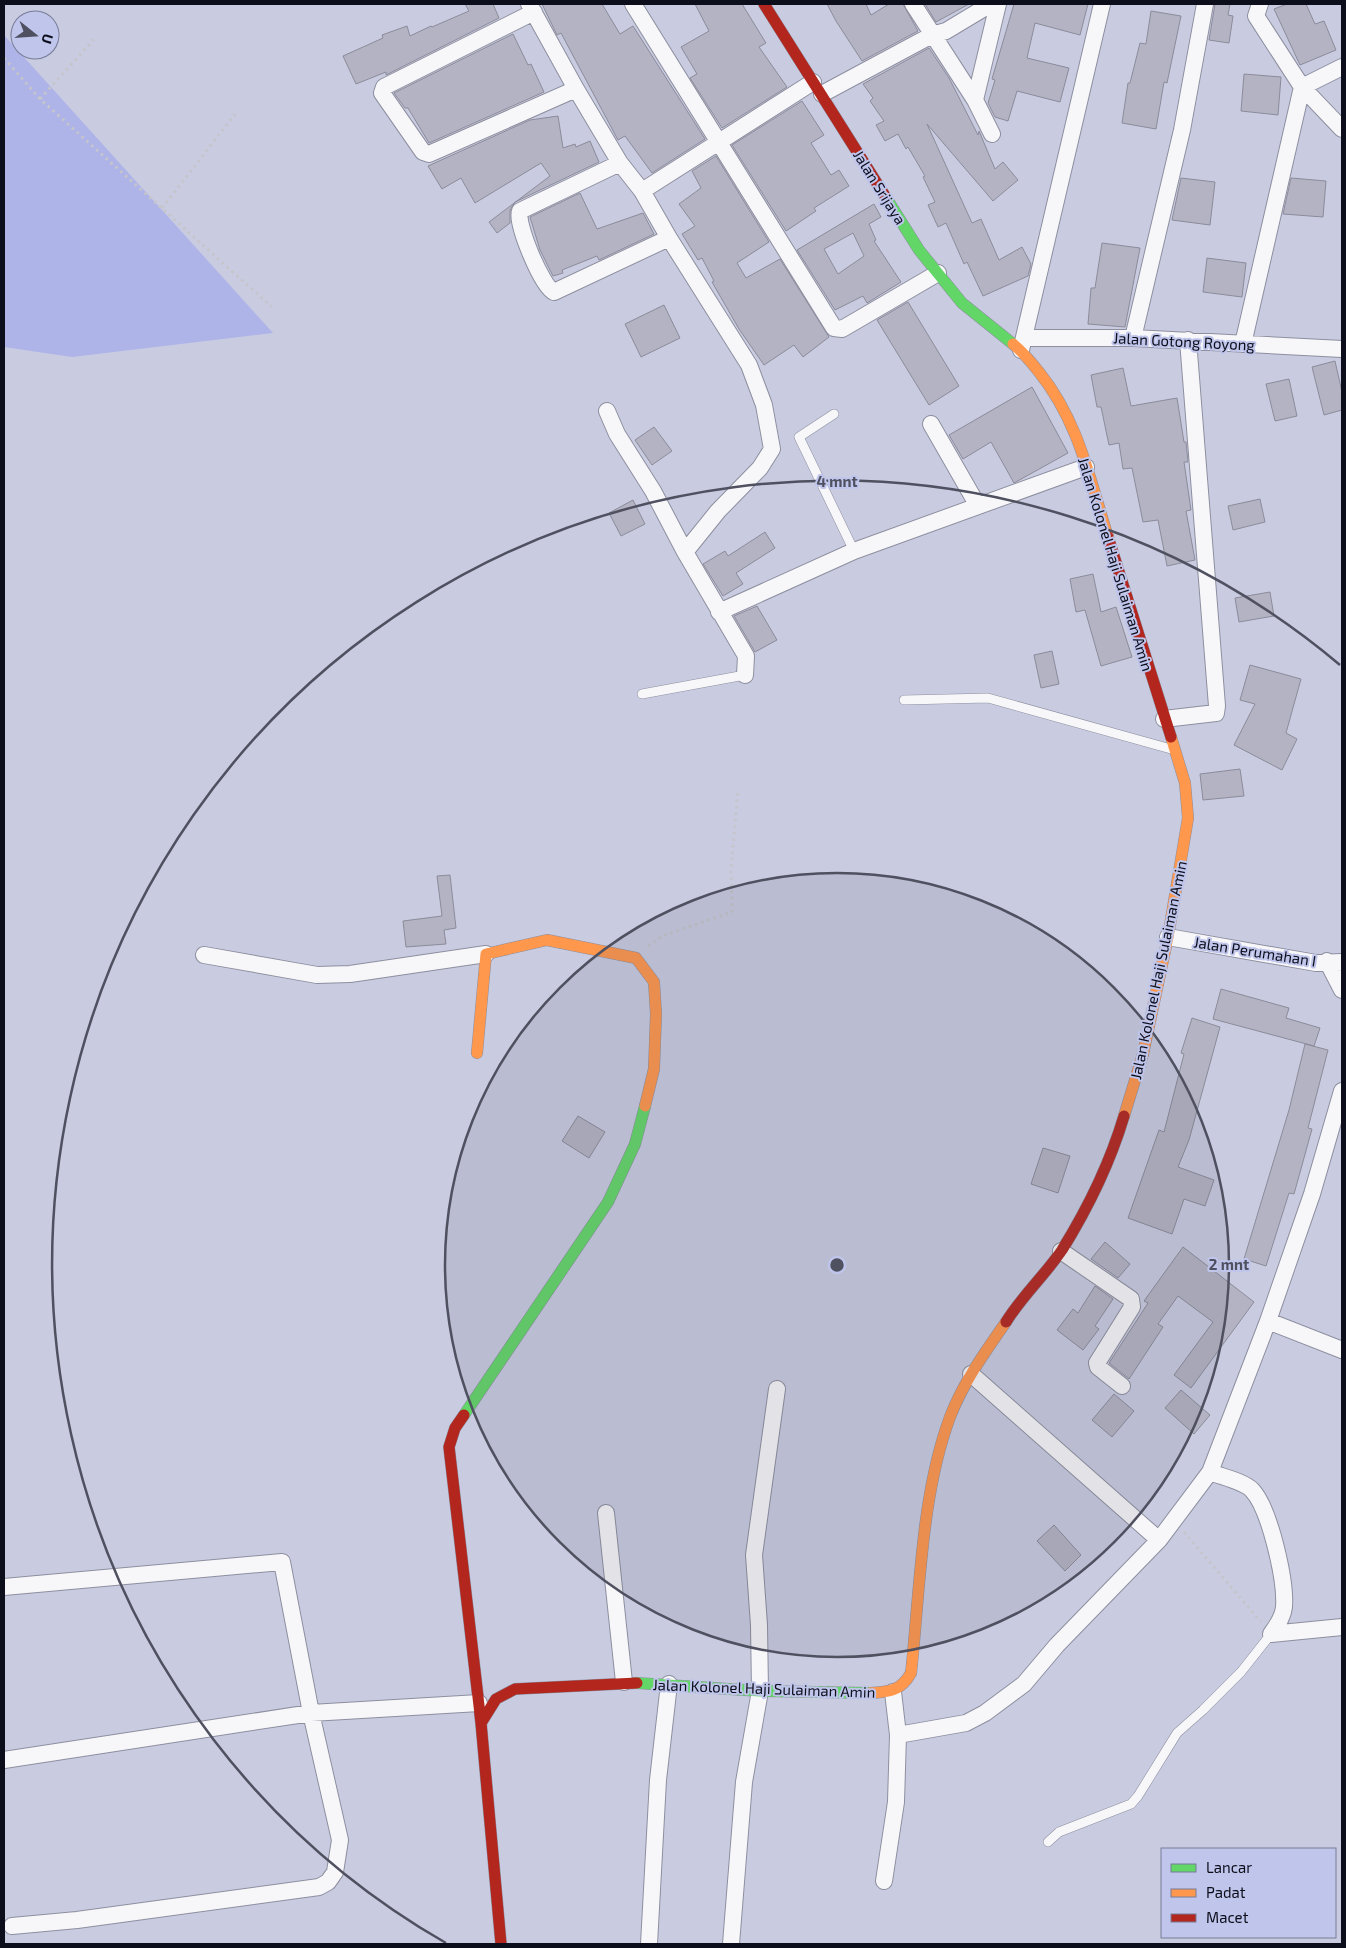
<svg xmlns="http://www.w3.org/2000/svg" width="1346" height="1948" font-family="'Exo 2',sans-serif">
	<rect width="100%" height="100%" fill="#c9cce1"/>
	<path fill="#aeb3e8" d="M 4,35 L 273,333 L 72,357 L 4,347 Z"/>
	<path fill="#b4b3c3" stroke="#8b8b9a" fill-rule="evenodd" d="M 465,4 L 493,4 L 499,18 L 386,75 L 386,72 L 356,84 L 343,56 L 383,38 L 382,35 L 407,26 L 410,36 L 431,26 L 432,27 L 469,11 Z
		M 542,4 L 602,4 L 620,34 L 633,26 L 705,139 L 652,173 L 625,136 L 618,140 L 561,33 L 557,35 Z
		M 695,4 L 742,4 L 766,43 L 759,47 L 787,87 L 722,128 L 690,78 L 697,74 L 681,47 L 709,31 Z
		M 827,4 L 866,4 L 871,15 L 889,4 L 903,4 L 918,31 L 862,61 L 836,21 Z
		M 925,4 L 969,4 L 936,22 Z
		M 1014,4 L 1088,4 L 1080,35 L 1035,23 L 1027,58 L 1069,68 L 1060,102 L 1017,91 L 1008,121 L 995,117 L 988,103 L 995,80 L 992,79 Z
		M 1215,4 L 1230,4 L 1228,15 L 1233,16 L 1229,43 L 1209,40 Z
		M 1287,4 L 1306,4 L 1315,24 L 1324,21 L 1336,50 L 1300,65 L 1274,9 Z
		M 1151,11 L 1181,16 L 1167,83 L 1164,82 L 1156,129 L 1122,123 L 1128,83 L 1130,83 L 1140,43 L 1146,44 Z
		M 513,34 L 528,65 L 531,64 L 544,92 L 429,143 L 408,108 L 405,108 L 394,93 Z
		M 929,48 L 949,78 L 978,135 L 979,131 L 995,169 L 1003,162 L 1018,180 L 993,201 L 927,124 L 972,223 L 981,219 L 999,260 L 1022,247 L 1031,264 L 1028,276 L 983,296 L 967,262 L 964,264 L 946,223 L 938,227 L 928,205 L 935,202 L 923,177 L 925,176 L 908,147 L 906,149 L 898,134 L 885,141 L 876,125 L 884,121 L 870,101 L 873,98 L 863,84 Z
		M 1244,74 L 1281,77 L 1278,115 L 1241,111 Z
		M 802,101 L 824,135 L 811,143 L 831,175 L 839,170 L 849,186 L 814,208 L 816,211 L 786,231 L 732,145 Z
		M 558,116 L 563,148 L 575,144 L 576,147 L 590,141 L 599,162 L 515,202 L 510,210 L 510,223 L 497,233 L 489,222 L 550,176 L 541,163 L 475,203 L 461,178 L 442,189 L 428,166 L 530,120 Z
		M 716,156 L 769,242 L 737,263 L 746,278 L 780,259 L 829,337 L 803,357 L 794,345 L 764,365 L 739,329 L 712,282 L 714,281 L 702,258 L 698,260 L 682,234 L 695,226 L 679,204 L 701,188 L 692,171 Z
		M 1181,178 L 1215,182 L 1210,225 L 1172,220 Z
		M 1291,178 L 1326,181 L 1323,217 L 1283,214 Z
		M 580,193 L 597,229 L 643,213 L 654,234 L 599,260 L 597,256 L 562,270 L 563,273 L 553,276 L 540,250 L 530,217 Z
		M 874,204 L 881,217 L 869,224 L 876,240 L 874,241 L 901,282 L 867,303 L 863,296 L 835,310 L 797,250 ZM 853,233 L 864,256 L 838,274 L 824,249 Z
		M 1102,243 L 1140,248 L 1125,327 L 1088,324 L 1091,288 L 1095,288 Z
		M 1207,258 L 1246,263 L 1242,297 L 1203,292 Z
		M 908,302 L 959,386 L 929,405 L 877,320 Z
		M 664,305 L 680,338 L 641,357 L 625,324 Z
		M 1335,361 L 1342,392 L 1342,410 L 1324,415 L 1312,367 Z
		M 1123,368 L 1131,406 L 1177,398 L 1184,442 L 1186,442 L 1188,462 L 1184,462 L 1191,510 L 1186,511 L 1195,560 L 1167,566 L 1158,520 L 1143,522 L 1132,468 L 1123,469 L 1119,443 L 1109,445 L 1101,407 L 1097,407 L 1091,375 Z
		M 1289,379 L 1297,416 L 1275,421 L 1266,384 Z
		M 1032,387 L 1068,453 L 1014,483 L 991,442 L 963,459 L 949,435 Z
		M 654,427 L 672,451 L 652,465 L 635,440 Z
		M 1260,499 L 1265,522 L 1233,530 L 1228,506 Z
		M 633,500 L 645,524 L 621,536 L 609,513 Z
		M 765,532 L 775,548 L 736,573 L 743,584 L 723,596 L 703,564 L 725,551 L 728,556 Z
		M 1093,574 L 1101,612 L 1116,607 L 1132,657 L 1101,666 L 1085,610 L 1076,612 L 1070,579 Z
		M 1270,592 L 1274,616 L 1239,622 L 1235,598 Z
		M 757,606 L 777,640 L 755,652 L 734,616 Z
		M 1052,651 L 1059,684 L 1041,688 L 1034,655 Z
		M 1250,665 L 1301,679 L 1286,733 L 1297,739 L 1282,770 L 1234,745 L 1255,704 L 1240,700 Z
		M 1240,769 L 1244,796 L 1203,800 L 1200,774 Z
		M 450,875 L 456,928 L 444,930 L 446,944 L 406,947 L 403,921 L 442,916 L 437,876 Z
		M 1221,989 L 1289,1008 L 1286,1018 L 1320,1028 L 1314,1046 L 1213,1019 Z
		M 1192,1018 L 1220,1027 L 1189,1140 L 1178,1167 L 1214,1180 L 1205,1206 L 1184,1199 L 1172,1234 L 1128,1218 L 1159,1130 L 1164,1132 L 1184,1054 L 1181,1053 Z
		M 1305,1044 L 1328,1050 L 1308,1128 L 1312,1129 L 1294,1194 L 1289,1193 L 1266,1266 L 1244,1259 L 1289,1110 Z
		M 578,1116 L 605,1132 L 589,1158 L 562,1141 Z
		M 1043,1148 L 1070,1156 L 1058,1193 L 1031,1184 Z
		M 1105,1242 L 1130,1264 L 1118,1278 L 1091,1259 Z
		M 1183,1247 L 1254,1302 L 1191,1388 L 1174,1375 L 1213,1322 L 1178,1296 L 1158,1324 L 1163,1327 L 1129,1379 L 1109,1363 L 1148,1303 L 1144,1301 Z
		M 1095,1286 L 1113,1299 L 1095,1326 L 1099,1329 L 1083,1350 L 1057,1330 L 1073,1309 L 1078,1313 Z
		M 1181,1390 L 1210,1415 L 1194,1434 L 1165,1408 Z
		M 1114,1394 L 1134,1411 L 1112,1437 L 1092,1420 Z
		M 1054,1525 L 1081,1555 L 1065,1571 L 1037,1541 Z"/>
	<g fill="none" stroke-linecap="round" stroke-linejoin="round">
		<defs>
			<path id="lane" d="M 834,414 L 799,437 L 854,551
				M 642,694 L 745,675
				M 904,700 L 988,698 L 1171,749
				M 1048,1842 L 1059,1832 L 1131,1804 L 1138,1796 L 1177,1733 L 1203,1710 L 1241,1672 L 1271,1634"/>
			<path id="street" d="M 529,4 L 576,89 L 620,163 L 642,191 L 669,238 L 749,365 L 764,405 L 772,449 L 760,468 L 718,511 L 685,552 L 746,656 L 745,675
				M 633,4 L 834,328 L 842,329 L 938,273
				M 913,4 L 975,100 L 992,134
				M 534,12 L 384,87 L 382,93 L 423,152 L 429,154 L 576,89
				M 1342,67 L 1302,87 L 1342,129
				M 822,94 L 932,35 L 946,31 L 991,4
				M 975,100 L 998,4
				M 620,163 L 520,211 C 515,222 542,287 554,292 L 669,238
				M 642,191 L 813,82
				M 1025,338 L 1133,338 L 1342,349
				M 1133,338 L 1182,130 L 1205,4
				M 1243,344 L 1302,87 L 1256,16 L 1260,4
				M 1021,350 L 1102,4
				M 607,411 L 617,434 L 653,491 L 685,552
				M 931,424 L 978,506
				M 719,612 L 854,551 L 1086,467
				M 1164,719 L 1216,713 L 1217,706 L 1188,340
				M 1168,937 L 1316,963 L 1342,962
				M 204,955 L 317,975 L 350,974 L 486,954
				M 1327,961 L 1342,990
				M 1061,1251 L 1131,1299 L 1132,1307 L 1097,1363 L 1098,1367 L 1122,1386
				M 1268,1321 L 1342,1350
				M 971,1374 L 1159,1540
				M 1210,1472 C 1222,1477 1243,1481 1252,1490 C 1270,1509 1286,1581 1284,1607 C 1283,1617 1277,1626 1271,1634
				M 606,1513 L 624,1682
				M 4,1587 L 282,1562 L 311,1713 L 340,1840 L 335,1872 L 328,1882 L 319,1887 L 77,1920 L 12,1926
				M 1271,1634 L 1342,1627
				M 898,1735 L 966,1723 L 985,1713 L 1024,1684 L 1057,1645 L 1159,1540 L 1210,1472 L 1268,1321 L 1312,1194 L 1342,1091
				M 4,1760 L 311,1713 L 479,1703
				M 884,1881 L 896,1802 L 898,1735 L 893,1692
				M 649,1944 L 658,1780 L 669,1684
				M 731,1944 L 744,1782 L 760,1691 L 759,1625 L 754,1555 L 777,1389"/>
			<path id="fast" d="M 885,196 L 919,250 L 962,303 L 1013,344
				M 464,1415 L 608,1202 L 635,1144 L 645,1106
				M 637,1683 L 760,1691 L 870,1693"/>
			<path id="slow" d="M 1013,344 C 1023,352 1031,362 1039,372 C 1079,422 1089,477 1108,537
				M 477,1053 L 486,954 L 547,940 L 636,958 L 654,982 L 656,1014 L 654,1069 L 645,1106
				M 1124,1116 L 1143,1054 L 1168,937 L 1188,818 L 1185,783 L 1171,737
				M 870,1693 C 889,1692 901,1691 911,1673 C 920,1591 921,1495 950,1417 C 963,1383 985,1352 1006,1322"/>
			<path id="jam" d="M 764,4 L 885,196
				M 1108,537 L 1171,737
				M 1006,1322 C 1022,1296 1045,1275 1062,1250 C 1088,1208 1110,1163 1124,1116
				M 464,1415 L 455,1428 L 449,1447 L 481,1723
				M 501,1944 L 481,1723 L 496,1699 L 515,1689 L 637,1683"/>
		</defs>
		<use href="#lane" stroke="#8d8f9f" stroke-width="10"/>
		<use href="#street" stroke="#8d8f9f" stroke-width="18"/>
		<use href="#fast" stroke="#8d8f9f" stroke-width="12"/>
		<use href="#slow" stroke="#8d8f9f" stroke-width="12"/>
		<use href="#jam" stroke="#8d8f9f" stroke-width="12"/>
		<path stroke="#c5c5cb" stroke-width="3" stroke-dasharray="2.5 4" stroke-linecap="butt" d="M 4,58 L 40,99 L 272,307
			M 40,99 L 95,38
			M 162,208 L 235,114
			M 648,946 L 662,936 L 732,912 L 731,869 L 738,791
			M 1184,1532 L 1261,1622"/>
		<use href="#lane" stroke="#f7f7fa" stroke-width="9"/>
		<use href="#street" stroke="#f7f7fa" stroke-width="16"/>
		<use href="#fast" stroke="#63d668" stroke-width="11"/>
		<use href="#slow" stroke="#ff974d" stroke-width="11"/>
		<use href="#jam" stroke="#b3261e" stroke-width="11"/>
	</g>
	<circle cx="837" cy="1265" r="392" fill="#4f5060" fill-opacity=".12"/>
	<g fill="none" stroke="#4f5060" stroke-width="2.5">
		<circle cx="837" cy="1265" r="392"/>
		<path d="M446 1943A783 783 0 1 1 1340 665"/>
	</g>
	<g text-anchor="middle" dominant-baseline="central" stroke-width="4" stroke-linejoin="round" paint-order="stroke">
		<g font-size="15" fill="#0d0e1b" stroke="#bfc5eb">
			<text transform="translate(880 187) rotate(58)">Jalan Srijaya</text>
			<text transform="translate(1184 341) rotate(3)">Jalan Gotong Royong</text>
			<text transform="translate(1116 564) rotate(73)">Jalan Kolonel Haji Sulaiman Amin</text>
			<text transform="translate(1255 951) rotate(9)">Jalan Perumahan I</text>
			<text transform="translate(1158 970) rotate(-78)">Jalan Kolonel Haji Sulaiman Amin</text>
			<text transform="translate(764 1688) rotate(2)">Jalan Kolonel Haji Sulaiman Amin</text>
		</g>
	</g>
	<circle cx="837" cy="1265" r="8" fill="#4f5060" stroke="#bfc5eb" stroke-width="2.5"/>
	<g font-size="15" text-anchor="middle" font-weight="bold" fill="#4f5060" stroke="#bfc5eb" stroke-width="4" stroke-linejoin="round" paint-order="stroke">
		<text x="837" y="487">4 mnt</text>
		<text x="1229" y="1270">2 mnt</text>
	</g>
	<rect width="1346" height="1948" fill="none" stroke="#0d0e1b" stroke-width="10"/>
	<rect x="1161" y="1848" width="175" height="90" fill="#bfc5eb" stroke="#787c98"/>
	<rect x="1171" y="1864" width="25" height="8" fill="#63d668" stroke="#787c98"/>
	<text x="1206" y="1873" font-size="15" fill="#0d0e1b">Lancar</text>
	<rect x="1171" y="1889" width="25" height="8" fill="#ff974d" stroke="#787c98"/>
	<text x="1206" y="1898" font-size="15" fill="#0d0e1b">Padat</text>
	<rect x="1171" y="1914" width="25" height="8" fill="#b3261e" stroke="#787c98"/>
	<text x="1206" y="1923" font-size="15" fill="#0d0e1b">Macet</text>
	<g transform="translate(35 35) rotate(107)"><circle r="24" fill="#bfc5eb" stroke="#787c98"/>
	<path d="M0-4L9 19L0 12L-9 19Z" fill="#4f5060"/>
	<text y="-8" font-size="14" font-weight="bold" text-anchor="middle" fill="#0d0e1b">U</text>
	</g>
</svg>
